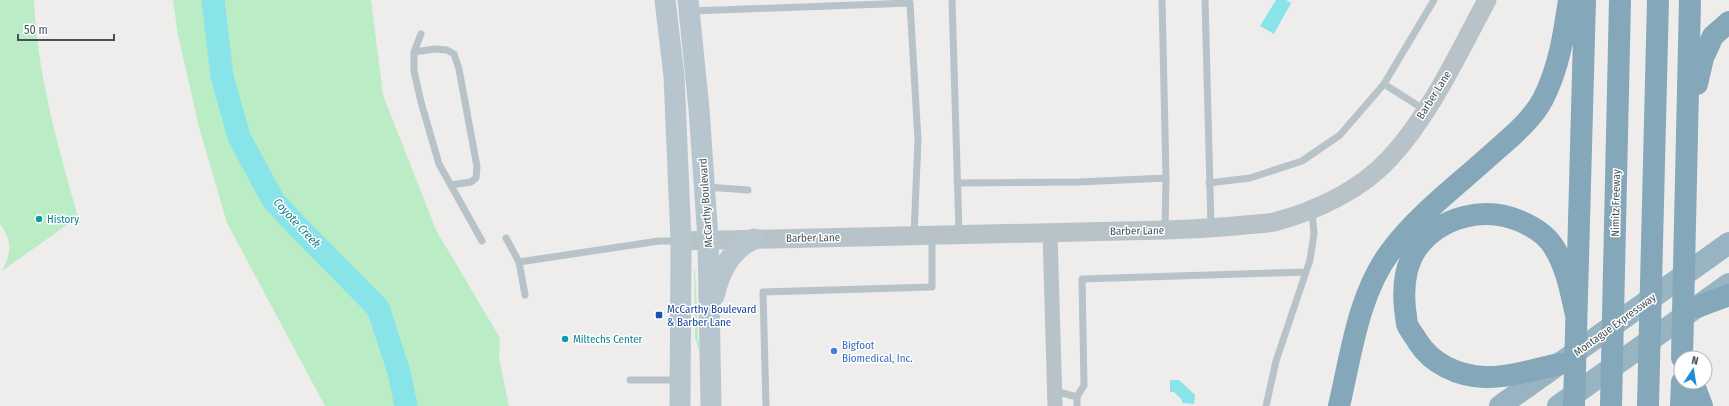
<svg xmlns="http://www.w3.org/2000/svg" width="1729" height="406" font-family="'Fira Sans Condensed',sans-serif">
	<rect width="100%" height="100%" fill="#efecec"/>
	<path fill="#baecc5" d="M 0,0 L 34,0 C 37,73 58,147 78,217 L 2,271 C 11,253 13,242 0,224 Z
		M 173,0 L 371,0 L 383,95 L 436,230 L 500,338 L 499,358 L 509,406 L 325,406 L 227,223 L 199,127 L 178,35 Z
		M 695,269 L 698,336 L 701,358 L 695,337 L 694,270 Z"/>
	<path fill="#88e4e8" d="M 1276,0 L 1286,0 L 1291,3 L 1274,34 L 1260,26 Z
		M 1179,380 L 1195,395 L 1194,404 L 1182,403 L 1182,400 L 1174,392 L 1170,392 L 1170,380 Z"/>
	<g fill="none" stroke-linecap="round" stroke-linejoin="round">
		<path stroke="#88e4e8" stroke-width="23" d="M 213,0 L 222,76 L 239,137 L 273,200 L 301,230 L 378,308 L 399,372 L 406,406"/>
		<path stroke="#b7c3c8" stroke-width="7" d="M 952,0 L 959,233
			M 1162,0 L 1166,178 L 1165,230
			M 1205,0 L 1211,226
			M 692,11 L 910,3 L 918,140 L 914,234
			M 421,34 L 414,52 L 414,71 L 421,102 L 439,164 L 482,241
			M 414,52 L 435,49 L 447,50 L 454,54 L 459,69 L 477,167 L 476,178 L 471,182 L 451,185
			M 1425,110 L 1384,84 L 1434,0
			M 957,183 L 1079,182 L 1166,178
			M 1209,183 L 1250,178 L 1302,161 L 1340,135 L 1384,84
			M 707,187 L 748,190
			M 506,238 L 519,262 L 525,295
			M 519,262 L 659,241 L 679,241
			M 630,380 L 678,380
			M 1055,391 L 1077,397
			M 766,406 L 763,292 L 932,287 L 932,236
			M 1077,406 L 1077,397 L 1084,385 L 1082,279 L 1306,272
			M 1266,406 L 1276,361 L 1310,260 L 1314,234 L 1312,211"/>
		<path stroke="#b7c3c8" stroke-width="15" d="M 1050,233 L 1055,406"/>
		<path stroke="#b7c3c8" stroke-width="19" d="M 681,241 L 1165,230 C 1192,229 1218,228 1244,225 C 1254,224 1265,224 1274,222 C 1316,211 1361,190 1390,158 C 1430,115 1459,52 1487,0"/>
		<path stroke="#b7c6ce" stroke-width="21" d="M 665,0 L 674,76 L 681,241 L 680,406
			M 688,0 L 699,109 L 708,239 L 711,406
			M 714,296 C 720,271 730,250 754,239"/>
		<path stroke="#98b4c2" stroke-width="22" d="M 1500,406 L 1729,243
			M 1558,406 L 1729,284"/>
		<path stroke="#84a7ba" stroke-width="22" d="M 1697,84 L 1703,58 L 1713,36 L 1729,22
			M 1697,307 L 1729,295
			M 1682,358 L 1690,0
			M 1559,364 C 1536,369 1507,378 1485,377 C 1458,376 1432,364 1418,342 C 1415,336 1409,330 1407,324 C 1406,319 1406,314 1405,309 C 1403,289 1405,265 1417,248 C 1441,216 1485,206 1520,221 C 1534,227 1548,236 1555,249 C 1567,269 1571,293 1576,315
			M 1693,382 L 1702,406
			M 1339,406 C 1351,355 1358,295 1390,252 C 1418,214 1459,184 1494,152 C 1512,136 1532,120 1543,99 C 1559,68 1564,34 1569,0
			M 1574,406 L 1585,0
			M 1611,406 L 1620,0
			M 1648,406 L 1658,0
			M 1681,406 L 1682,382"/>
	</g>
	<g fill="#0f9aa8" stroke="#fff" stroke-width="1.5">
		<circle cx="39" cy="219" r="4"/>
		<circle cx="565" cy="339" r="4"/>
	</g>
	<rect fill="#1a4fb4" stroke="#fff" stroke-width="1.5" x="655" y="311" width="8" height="8" rx="2"/>
	<circle fill="#3f7fe0" stroke="#fff" stroke-width="1.5" cx="834" cy="351" r="4"/>
	<g text-anchor="middle" dominant-baseline="central" stroke-width="3" stroke-linejoin="round" paint-order="stroke">
		<g font-size="11" fill="#455258" stroke="#fff">
			<text transform="translate(1434 95) rotate(-58)">Barber Lane</text>
			<text transform="translate(706 203) rotate(-94)">McCarthy Boulevard</text>
			<text transform="translate(1616 203) rotate(-89)">Nimitz Freeway</text>
			<text transform="translate(1137 231) rotate(-1)">Barber Lane</text>
			<text transform="translate(813 238) rotate(-1)">Barber Lane</text>
			<text transform="translate(1615 325) rotate(-36)">Montague Expressway</text>
		</g>
		<g font-size="11" fill="#0d838f" stroke="#fff" text-anchor="start">
			<text x="47" y="219">History</text>
			<text x="573" y="339">Miltechs Center</text>
		</g>
		<g font-size="11" fill="#164399" stroke="#fff" text-anchor="start">
			<text x="667" y="309">McCarthy Boulevard<tspan x="667" dy="13">&amp; Barber Lane</tspan></text>
		</g>
		<g font-size="11" fill="#366cbe" stroke="#fff" text-anchor="start">
			<text x="842" y="345">Bigfoot<tspan x="842" dy="13">Biomedical, Inc.</tspan></text>
		</g>
		<g font-size="12" font-style="italic" fill="#107f83" stroke="#fff">
			<text transform="translate(297 223) rotate(47)">Coyote Creek</text>
		</g>
	</g>
	<g transform="translate(1693 370) rotate(12)"><circle r="19" fill="#ffffff" stroke="#b5babc"/>
	<path d="M0-3L7 15L0 10L-7 15Z" fill="#1e8dd7"/>
	<text y="-6" font-size="11" font-weight="bold" text-anchor="middle" fill="#455258">N</text>
	</g>
	<path d="M18 34v6h96v-6" fill="none" stroke="#455258" stroke-width="2"/>
	<text x="24" y="34" font-size="12" fill="#455258" stroke="#ffffff" stroke-width="3" paint-order="stroke">50 m</text>
</svg>
